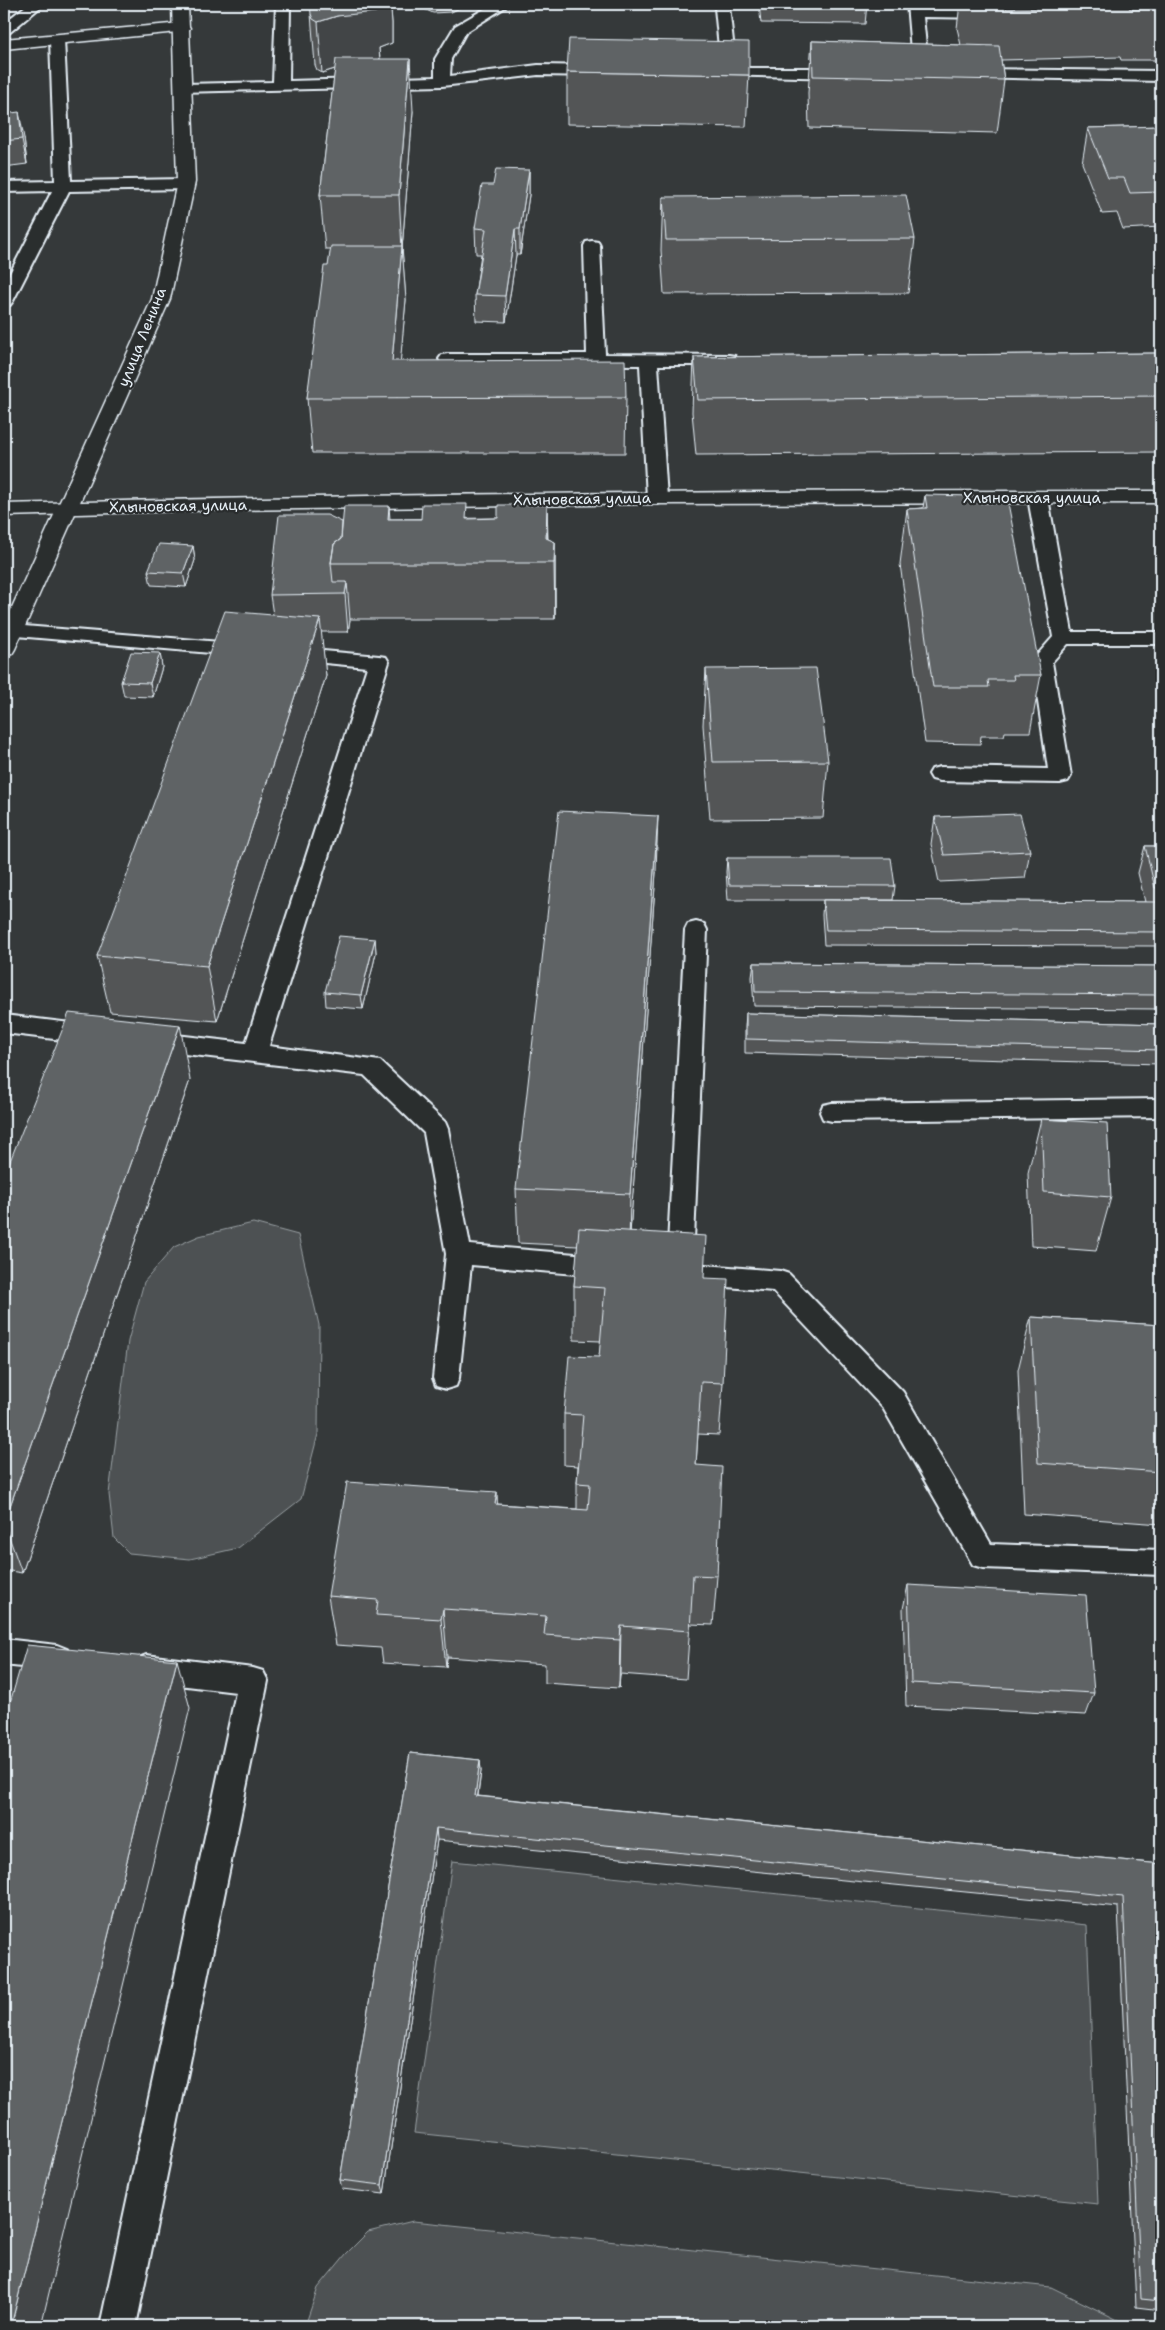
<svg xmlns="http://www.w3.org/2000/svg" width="1165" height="2330" font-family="'Shantell Sans',sans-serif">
	<rect width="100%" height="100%" fill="#35393a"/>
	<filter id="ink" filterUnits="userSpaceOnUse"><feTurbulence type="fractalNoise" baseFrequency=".02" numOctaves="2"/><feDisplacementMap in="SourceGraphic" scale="10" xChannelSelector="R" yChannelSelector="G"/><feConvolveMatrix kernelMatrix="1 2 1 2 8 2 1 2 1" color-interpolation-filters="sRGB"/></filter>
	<g filter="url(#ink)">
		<path fill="#4d5152" stroke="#9aa1a5" d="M 253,1223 L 298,1235 L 319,1325 L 318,1434 L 301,1499 L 238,1548 L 190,1559 L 129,1553 L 114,1538 L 109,1494 L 128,1341 L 144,1282 L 174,1247 L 199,1236 Z
			M 452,1861 L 1087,1925 L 1098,2204 L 414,2133 Z
			M 413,2221 L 1051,2287 L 1120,2321 L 1125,2326 L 305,2326 L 318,2288 L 346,2254 L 368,2232 Z"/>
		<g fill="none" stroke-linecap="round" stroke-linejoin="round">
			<defs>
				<path id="lane" d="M 28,4 L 44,4 L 9,33 L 4,34 L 4,23 Z
					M 276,4 L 290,4 L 289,81 L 435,77 L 435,59 L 455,26 L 493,4 L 510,4 L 466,32 L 451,59 L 450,76 L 538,65 L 600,66 L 608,71 L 600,76 L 538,75 L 442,86 L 179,92 L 176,89 L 179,86 L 184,84 L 273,82 Z
					M 712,4 L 728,4 L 729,6 L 736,68 L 843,68 L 851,73 L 843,78 L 710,75 L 707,72 L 710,69 L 721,67 L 715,8 Z
					M 907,4 L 921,4 L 922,9 L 994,10 L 1001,14 L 994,18 L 923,17 L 929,74 L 921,79 L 913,74 Z
					M 57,35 L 64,39 L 71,181 L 186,179 L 192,181 L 194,184 L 192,187 L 186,189 L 69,191 L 13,301 L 10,305 L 4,306 L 4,285 L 52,191 L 4,192 L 4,182 L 55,181 L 50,39 Z
					M 970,69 L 1161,71 L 1161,81 L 965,77 L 962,74 L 965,71 Z
					M 592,241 L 598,242 L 600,246 L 605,354 L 729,355 L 735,356 L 738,360 L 735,364 L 729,365 L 658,365 L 667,498 L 664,502 L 657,504 L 650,502 L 647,498 L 640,365 L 448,364 L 442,363 L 439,359 L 442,355 L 448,354 L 587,354 L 584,246 L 586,242 Z
					M 1038,492 L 1045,494 L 1048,498 L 1072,632 L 1161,632 L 1161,644 L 1068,644 L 1052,662 L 1071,776 L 1068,781 L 1060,783 L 940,781 L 932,779 L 929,774 L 932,769 L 940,767 L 1048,769 L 1032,661 L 1053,637 L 1028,498 L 1031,494 Z
					M 12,625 L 245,644 L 252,646 L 255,650 L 252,654 L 245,656 L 5,635 L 4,628 Z
					M 290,648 L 379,656 L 386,657 L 389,662 L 269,1046 L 380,1061 L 445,1122 L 448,1129 L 470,1245 L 611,1257 L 620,1260 L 624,1267 L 620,1274 L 611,1277 L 471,1265 L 459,1378 L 456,1386 L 446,1389 L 436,1386 L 433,1378 L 446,1254 L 424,1133 L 364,1075 L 150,1050 L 142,1047 L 138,1041 L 142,1035 L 150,1032 L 246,1043 L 367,667 L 283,659 L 280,654 L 283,649 Z
					M 696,922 L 704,924 L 707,930 L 693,1264 L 780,1271 L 789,1274 L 903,1392 L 991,1544 L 1161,1550 L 1161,1575 L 983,1568 L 973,1565 L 883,1408 L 773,1291 L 670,1282 L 661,1279 L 657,1272 L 661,1265 L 667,1263 L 685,930 L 688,924 Z
					M 4,1015 L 96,1026 L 104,1029 L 108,1035 L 104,1041 L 96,1044 L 4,1033 Z
					M 1161,1099 L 1161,1117 L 832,1121 L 823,1119 L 820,1112 L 823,1105 L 832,1103 Z
					M 4,1639 L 57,1645 L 67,1649 L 72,1658 L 67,1667 L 57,1671 L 4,1665 Z
					M 146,1655 L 253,1668 L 263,1671 L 268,1681 L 136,2326 L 100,2326 L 236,1692 L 146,1681 L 136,1677 L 131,1668 L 136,1659 Z"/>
				<path id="street" d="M 182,23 L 188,25 L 190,28 L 188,31 L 4,49 L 4,39 Z
					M 1161,491 L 1161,503 L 657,504 L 224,510 L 4,516 L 4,504 C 390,493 775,491 1161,491 Z"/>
				<path id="primary" d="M 172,4 L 188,4 L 195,182 L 170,299 L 15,649 L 12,654 L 4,656 L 4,625 L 152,299 L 177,182 Z"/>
			</defs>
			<use href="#lane" stroke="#e8f1f8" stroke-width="4"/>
			<use href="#street" stroke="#e8f1f8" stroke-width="3"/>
			<use href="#primary" stroke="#e8f1f8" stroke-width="3"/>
			<use href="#lane" fill="#2a2d2e" fill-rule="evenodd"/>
			<use href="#street" fill="#2a2d2e" fill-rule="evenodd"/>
			<use href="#primary" fill="#2a2d2e" fill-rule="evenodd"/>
		</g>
		<path fill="#525557" stroke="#e8f1f8" d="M 413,4 L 468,4 L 451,12 L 433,13 Z
			M 759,4 L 867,4 L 865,24 L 761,23 Z
			M 960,4 L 1161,4 L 1161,60 L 1121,60 L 1120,57 L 1001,60 L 1004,80 L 997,133 L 809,128 L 808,93 L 812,41 L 961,45 L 957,28 Z
			M 391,9 L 392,23 L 392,43 L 379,48 L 380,59 L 413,111 L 402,249 L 406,300 L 400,361 L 626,397 L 625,453 L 312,453 L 307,398 L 331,249 L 325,249 L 320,195 L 335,69 L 322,73 L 317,70 L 315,65 L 311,14 Z
			M 567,72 L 749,75 L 746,127 L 567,124 Z
			M 4,114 L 24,138 L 27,164 L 4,167 Z
			M 1161,126 L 1161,227 L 1123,229 L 1117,213 L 1102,214 L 1082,163 L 1088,128 Z
			M 529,170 L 529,195 L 520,255 L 516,255 L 506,322 L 476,321 L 475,295 L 481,254 L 476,254 L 475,228 L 493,185 Z
			M 663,197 L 915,239 L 908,293 L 664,294 L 661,250 Z
			M 1161,353 L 1161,452 L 696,455 L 692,412 L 694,357 Z
			M 925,495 L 977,503 L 1041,675 L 1030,732 L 1005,732 L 1004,736 L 981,736 L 980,744 L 925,743 L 900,564 L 907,509 L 923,508 Z
			M 547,505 L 548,539 L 555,542 L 555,619 L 350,619 L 348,632 L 321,632 L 326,676 L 217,1021 L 110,1012 L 97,956 L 273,615 L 270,595 L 342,522 L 390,519 L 498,518 Z
			M 193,546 L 195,560 L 186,587 L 151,585 L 148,571 Z
			M 160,653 L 162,667 L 153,697 L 124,696 L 121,682 Z
			M 706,669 L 828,761 L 823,818 L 710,819 L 703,725 Z
			M 935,817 L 1030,851 L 1025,878 L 939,882 L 931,844 Z
			M 1145,846 L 1161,846 L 1161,946 L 824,945 L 822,915 L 823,900 L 1145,902 L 1138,873 Z
			M 727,858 L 895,886 L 893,900 L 728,900 L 726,872 Z
			M 656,872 L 630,1231 L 704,1278 L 723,1383 L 719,1435 L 698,1434 L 696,1465 L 717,1576 L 713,1625 L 690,1624 L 686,1679 L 620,1674 L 619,1688 L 545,1683 L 545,1664 L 447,1657 L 446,1667 L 383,1663 L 381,1648 L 336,1645 L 328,1596 L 497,1504 L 577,1509 L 577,1483 L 578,1466 L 564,1465 L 564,1414 L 599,1357 L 601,1341 L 574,1340 L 574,1286 L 578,1246 L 518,1243 L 516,1189 Z
			M 375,939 L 376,953 L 363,1009 L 326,1006 L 325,992 Z
			M 754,963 L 1161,966 L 1161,1009 L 754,1006 L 752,977 Z
			M 746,1013 L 1161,1024 L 1161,1064 L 745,1053 L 745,1027 Z
			M 190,1080 L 22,1573 L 4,1570 L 4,1176 Z
			M 1041,1119 L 1111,1197 L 1096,1251 L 1031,1246 L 1028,1173 Z
			M 1031,1317 L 1161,1325 L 1161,1524 L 1024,1514 L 1018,1370 Z
			M 908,1585 L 1094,1693 L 1086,1715 L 906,1706 L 903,1609 Z
			M 410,1753 L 480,1760 L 481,1771 L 478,1796 L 1161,1864 L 1161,2310 L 1136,2307 L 1118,1907 L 437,1840 L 384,2194 L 342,2189 L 340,2180 Z"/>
		<path fill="#424547" stroke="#e8f1f8" d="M 4,4 L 10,4 L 4,11 Z
			M 376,4 L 402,4 L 391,9 L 392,23 L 392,43 L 379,48 L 380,63 L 341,67 L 322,73 L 318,22 Z
			M 451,4 L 468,4 L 451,12 Z
			M 410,59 L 413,111 L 402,249 L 399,195 Z
			M 19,112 L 24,138 L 27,164 L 22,139 Z
			M 529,170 L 529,195 L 520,255 L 520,229 Z
			M 4,195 L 5,202 L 4,204 L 5,210 L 4,212 Z
			M 515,229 L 516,255 L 506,322 L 505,296 Z
			M 402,246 L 406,300 L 397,398 L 392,361 Z
			M 547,505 L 548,563 L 546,538 Z
			M 389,506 L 393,561 L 388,519 Z
			M 555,542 L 555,619 L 554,563 Z
			M 193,546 L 195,560 L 186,587 L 183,573 Z
			M 347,582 L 350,620 L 348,632 L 345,594 Z
			M 320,619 L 326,676 L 217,1021 L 207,966 Z
			M 160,653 L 162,667 L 153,697 L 150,683 Z
			M 658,816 L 656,872 L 629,1248 L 630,1194 Z
			M 375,939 L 376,953 L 363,1009 L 361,995 Z
			M 180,1025 L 190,1080 L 22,1573 L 4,1523 Z
			M 497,1492 L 499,1542 L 495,1504 Z
			M 443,1609 L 447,1657 L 446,1667 L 441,1619 Z
			M 621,1626 L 620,1674 L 619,1688 L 620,1640 Z
			M 177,1660 L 190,1708 L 41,2326 L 11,2326 Z
			M 480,1760 L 481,1771 L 476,1807 L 475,1796 Z
			M 436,1828 L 437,1840 L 384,2194 L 382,2185 Z"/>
		<path fill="#5f6365" stroke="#e8f1f8" d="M 310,4 L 376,4 L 376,12 L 337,16 L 318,22 L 313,19 L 311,14 Z
			M 970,4 L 1161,4 L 1161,9 L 1130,9 L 1129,6 L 1006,9 L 1006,6 L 970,6 Z
			M 569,39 L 749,42 L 749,75 L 567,72 Z
			M 812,41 L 999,46 L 1004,80 L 813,76 Z
			M 336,59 L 410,59 L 399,195 L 320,195 Z
			M 19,112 L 22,139 L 4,141 L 4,114 Z
			M 1161,126 L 1161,192 L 1130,193 L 1124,178 L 1108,178 L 1088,128 Z
			M 496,169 L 529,170 L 520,229 L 515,229 L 505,296 L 475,295 L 486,229 L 475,228 L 482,185 L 493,185 Z
			M 906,195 L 915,239 L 666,240 L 663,197 Z
			M 331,246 L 402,246 L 392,361 L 625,360 L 626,397 L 307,398 L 324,266 L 328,266 Z
			M 1161,353 L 1161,396 L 698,400 L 694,357 Z
			M 925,495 L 975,496 L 977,503 L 1008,503 L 1041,675 L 1013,675 L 1014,680 L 988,680 L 989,687 L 933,687 L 907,509 L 927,508 Z
			M 422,504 L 467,504 L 466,519 L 498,518 L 498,505 L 547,505 L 546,538 L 555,542 L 554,563 L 331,563 L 334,544 L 341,539 L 344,506 L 389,506 L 388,519 L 421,519 Z
			M 279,515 L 327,515 L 342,522 L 341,539 L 334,544 L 331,563 L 333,582 L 347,582 L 345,594 L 270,595 Z
			M 159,544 L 193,546 L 183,573 L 148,571 Z
			M 225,611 L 320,619 L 207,966 L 97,956 Z
			M 131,652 L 160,653 L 150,683 L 121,682 Z
			M 816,668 L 828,761 L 713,762 L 706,669 Z
			M 559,811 L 658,816 L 630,1194 L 516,1189 Z
			M 1020,814 L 1030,851 L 944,855 L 935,817 Z
			M 1145,846 L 1161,846 L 1161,888 L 1155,888 Z
			M 727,858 L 891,858 L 895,886 L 729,885 Z
			M 823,900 L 1161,902 L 1161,932 L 826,930 Z
			M 339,936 L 375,939 L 361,995 L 325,992 Z
			M 754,963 L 1161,966 L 1161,995 L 755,992 Z
			M 69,1013 L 180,1025 L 4,1523 L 4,1176 Z
			M 746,1013 L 1161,1024 L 1161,1050 L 746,1039 Z
			M 1041,1119 L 1107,1123 L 1111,1197 L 1044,1192 Z
			M 579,1228 L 706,1236 L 704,1278 L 728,1279 L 723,1383 L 701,1382 L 696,1465 L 722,1467 L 717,1576 L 693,1575 L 690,1631 L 621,1626 L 620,1640 L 544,1635 L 546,1616 L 443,1609 L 441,1619 L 376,1615 L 378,1600 L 328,1596 L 347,1482 L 497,1492 L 495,1504 L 588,1510 L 590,1484 L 577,1483 L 583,1415 L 564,1414 L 569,1356 L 599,1357 L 605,1288 L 574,1286 Z
			M 1031,1317 L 1161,1325 L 1161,1472 L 1038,1463 Z
			M 908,1585 L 1086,1595 L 1094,1693 L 911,1683 Z
			M 27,1645 L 177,1660 L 11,2326 L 4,2326 L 4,1723 Z
			M 410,1753 L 480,1760 L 475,1796 L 1161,1864 L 1161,2301 L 1141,2299 L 1123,1897 L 436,1828 L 382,2185 L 340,2180 Z"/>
	</g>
	<g text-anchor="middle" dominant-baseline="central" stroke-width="4.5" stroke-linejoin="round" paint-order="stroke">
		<g font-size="15" fill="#e8f1f8" stroke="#2a2d2e">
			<text transform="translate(142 337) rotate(-68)">улица Ленина</text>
			<text x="1032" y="498">Хлыновская улица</text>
			<text transform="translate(582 499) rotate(-1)">Хлыновская улица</text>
			<text transform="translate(178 506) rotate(-1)">Хлыновская улица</text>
		</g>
	</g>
	<rect width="1165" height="2330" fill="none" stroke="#2a2d2e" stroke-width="20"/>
	<rect x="10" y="10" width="1145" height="2310" fill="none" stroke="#e8f1f8" stroke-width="2" filter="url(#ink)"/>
</svg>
